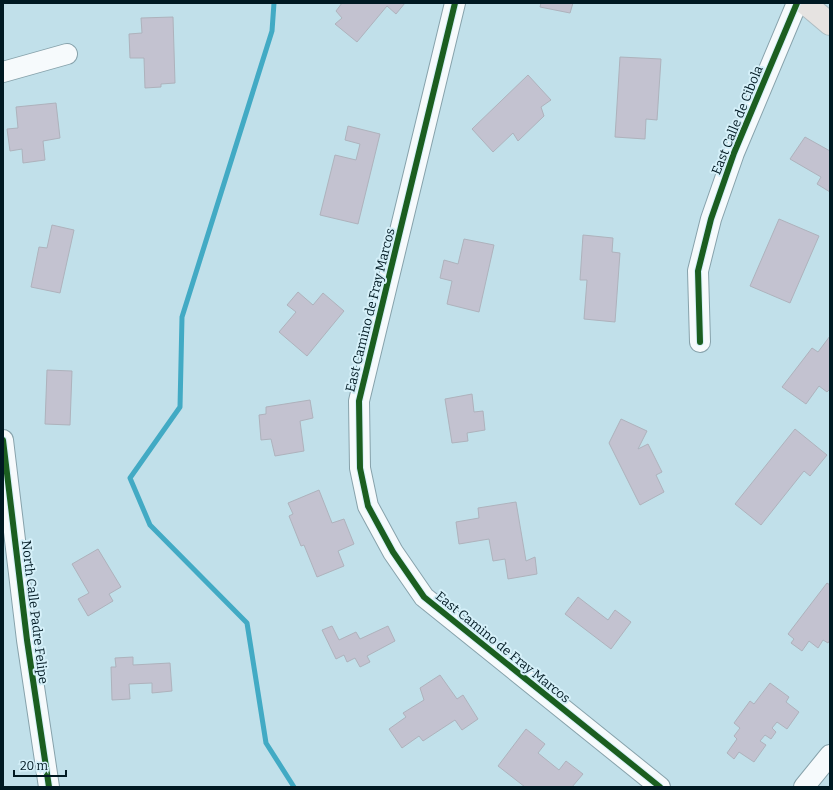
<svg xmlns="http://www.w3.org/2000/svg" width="833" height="790" font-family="Bitter,serif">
	<rect width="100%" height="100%" fill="#c1e0ea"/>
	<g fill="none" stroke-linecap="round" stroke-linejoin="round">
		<path stroke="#42aac4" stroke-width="5" d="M 274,3 L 272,31 L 182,317 L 180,407 L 130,478 L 150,525 L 247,623 L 266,743 L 294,787"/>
	</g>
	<path fill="#c3c2d0" stroke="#aeb2bc" d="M 342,3 L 405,3 L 396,14 L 387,6 L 357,42 L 335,24 L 342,18 L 336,11 Z
		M 541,3 L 573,3 L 570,13 L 540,7 Z
		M 173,17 L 175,83 L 161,84 L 161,87 L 145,88 L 144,58 L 130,58 L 129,34 L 142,33 L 141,18 Z
		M 620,57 L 661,59 L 657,120 L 646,119 L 645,139 L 615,137 Z
		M 528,75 L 551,100 L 541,107 L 544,116 L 518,141 L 513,133 L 493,152 L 472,129 Z
		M 56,103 L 60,138 L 43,141 L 45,160 L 23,163 L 22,149 L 10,151 L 7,129 L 18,128 L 16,107 Z
		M 348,126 L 380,134 L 358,224 L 320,215 L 335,155 L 356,160 L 360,144 L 345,140 Z
		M 805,137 L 830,151 L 830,192 L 817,184 L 821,177 L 790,159 Z
		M 779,219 L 819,236 L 790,303 L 750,286 Z
		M 52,225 L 74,230 L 60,293 L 31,287 L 39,247 L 47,248 Z
		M 583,235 L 613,238 L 612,252 L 620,253 L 615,322 L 584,319 L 587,280 L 580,280 Z
		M 464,239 L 494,245 L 479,312 L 447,304 L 452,281 L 440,278 L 444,260 L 458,264 Z
		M 298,292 L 313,305 L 323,293 L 344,311 L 307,356 L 279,332 L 296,312 L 287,305 Z
		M 830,336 L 830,389 L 827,392 L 819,386 L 806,404 L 782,387 L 812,348 L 818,352 Z
		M 47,370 L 72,371 L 70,425 L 45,424 Z
		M 472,394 L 474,412 L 483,411 L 485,430 L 467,433 L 468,441 L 452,443 L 445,399 Z
		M 310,400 L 313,418 L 300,421 L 304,451 L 275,456 L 271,439 L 261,440 L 259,415 L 266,414 L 266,407 Z
		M 621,419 L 647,431 L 638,449 L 648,444 L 662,472 L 656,475 L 664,492 L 640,505 L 609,443 Z
		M 795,429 L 827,455 L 810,476 L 804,471 L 761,525 L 735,504 Z
		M 319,490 L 332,523 L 344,519 L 354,544 L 338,551 L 344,566 L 317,577 L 304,545 L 301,546 L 289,516 L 293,514 L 288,503 Z
		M 516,502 L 526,561 L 535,557 L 537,574 L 508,579 L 505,559 L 493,561 L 489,539 L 459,544 L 456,522 L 479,518 L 478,508 Z
		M 98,549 L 121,587 L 109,594 L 113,601 L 88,616 L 78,599 L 89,593 L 72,564 Z
		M 827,583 L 830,585 L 830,640 L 828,643 L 823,640 L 818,648 L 809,641 L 802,651 L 791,643 L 794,639 L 788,634 Z
		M 578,597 L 608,620 L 615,610 L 631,622 L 611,649 L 565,614 Z
		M 332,626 L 339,640 L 356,632 L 360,639 L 388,626 L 395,641 L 367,656 L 370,662 L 360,667 L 355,658 L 347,662 L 344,655 L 336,659 L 322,630 Z
		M 133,657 L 133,665 L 170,663 L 172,691 L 152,693 L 152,683 L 129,684 L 130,699 L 112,700 L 111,667 L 116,667 L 115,658 Z
		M 440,675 L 457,699 L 463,695 L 478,719 L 462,730 L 455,720 L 423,741 L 419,736 L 402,748 L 389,729 L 406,717 L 403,713 L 424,700 L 420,688 Z
		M 770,683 L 789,697 L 786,702 L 799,712 L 787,729 L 777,722 L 772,728 L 776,732 L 771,739 L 765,735 L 760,741 L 766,745 L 754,762 L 739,752 L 734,759 L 727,753 L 737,739 L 734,736 L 740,728 L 734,723 L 750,701 L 754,704 Z
		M 526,729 L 545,744 L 538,753 L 559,770 L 566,761 L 583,774 L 572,787 L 525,787 L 498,766 Z"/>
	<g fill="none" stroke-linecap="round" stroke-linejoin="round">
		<defs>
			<path id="minor" d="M 455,3 L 359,401 L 360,468 L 368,506 L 393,552 L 424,597 L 660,787
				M 3,72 L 67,54
				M 700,342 L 698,271 L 711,219 L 734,153 L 797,3
				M 3,440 L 27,640 L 49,787
				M 804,787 L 830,755"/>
			<path id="major" d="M 805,3 L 830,24"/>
		</defs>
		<use href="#minor" stroke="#87a2ab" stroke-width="22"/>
		<use href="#major" stroke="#adbdc3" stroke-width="24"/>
		<use href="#minor" stroke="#f6fafc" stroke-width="20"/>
		<use href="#major" stroke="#e6e3e1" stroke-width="22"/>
		<defs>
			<path id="cycleway" d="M 455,3 L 359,401 L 360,468 L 368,506 L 393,552 L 424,597 L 660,787
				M 700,342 L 698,271 L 711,219 L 734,153 L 797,3
				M 3,440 L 27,640 L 49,787"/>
		</defs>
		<use href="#cycleway" stroke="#d5f0f9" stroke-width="8"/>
		<use href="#cycleway" stroke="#1b5e20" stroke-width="6"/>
	</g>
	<g text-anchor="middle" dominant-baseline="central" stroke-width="4" stroke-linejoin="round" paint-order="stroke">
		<g font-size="13" fill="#001922" stroke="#d5f0f9">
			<text transform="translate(737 120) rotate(-68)">East Calle de Cibola</text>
			<text transform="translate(370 310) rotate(-76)">East Camino de Fray Marcos</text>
			<text transform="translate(35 612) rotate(83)">North Calle Padre Felipe</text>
			<text transform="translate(503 647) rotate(39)">East Camino de Fray Marcos</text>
		</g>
	</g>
	<rect width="833" height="790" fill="none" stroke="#001922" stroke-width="8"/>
	<path d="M14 770v6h52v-6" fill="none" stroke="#001922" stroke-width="2"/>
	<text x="20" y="770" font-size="12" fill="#001922" stroke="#d5f0f9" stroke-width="3" paint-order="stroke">20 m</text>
</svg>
